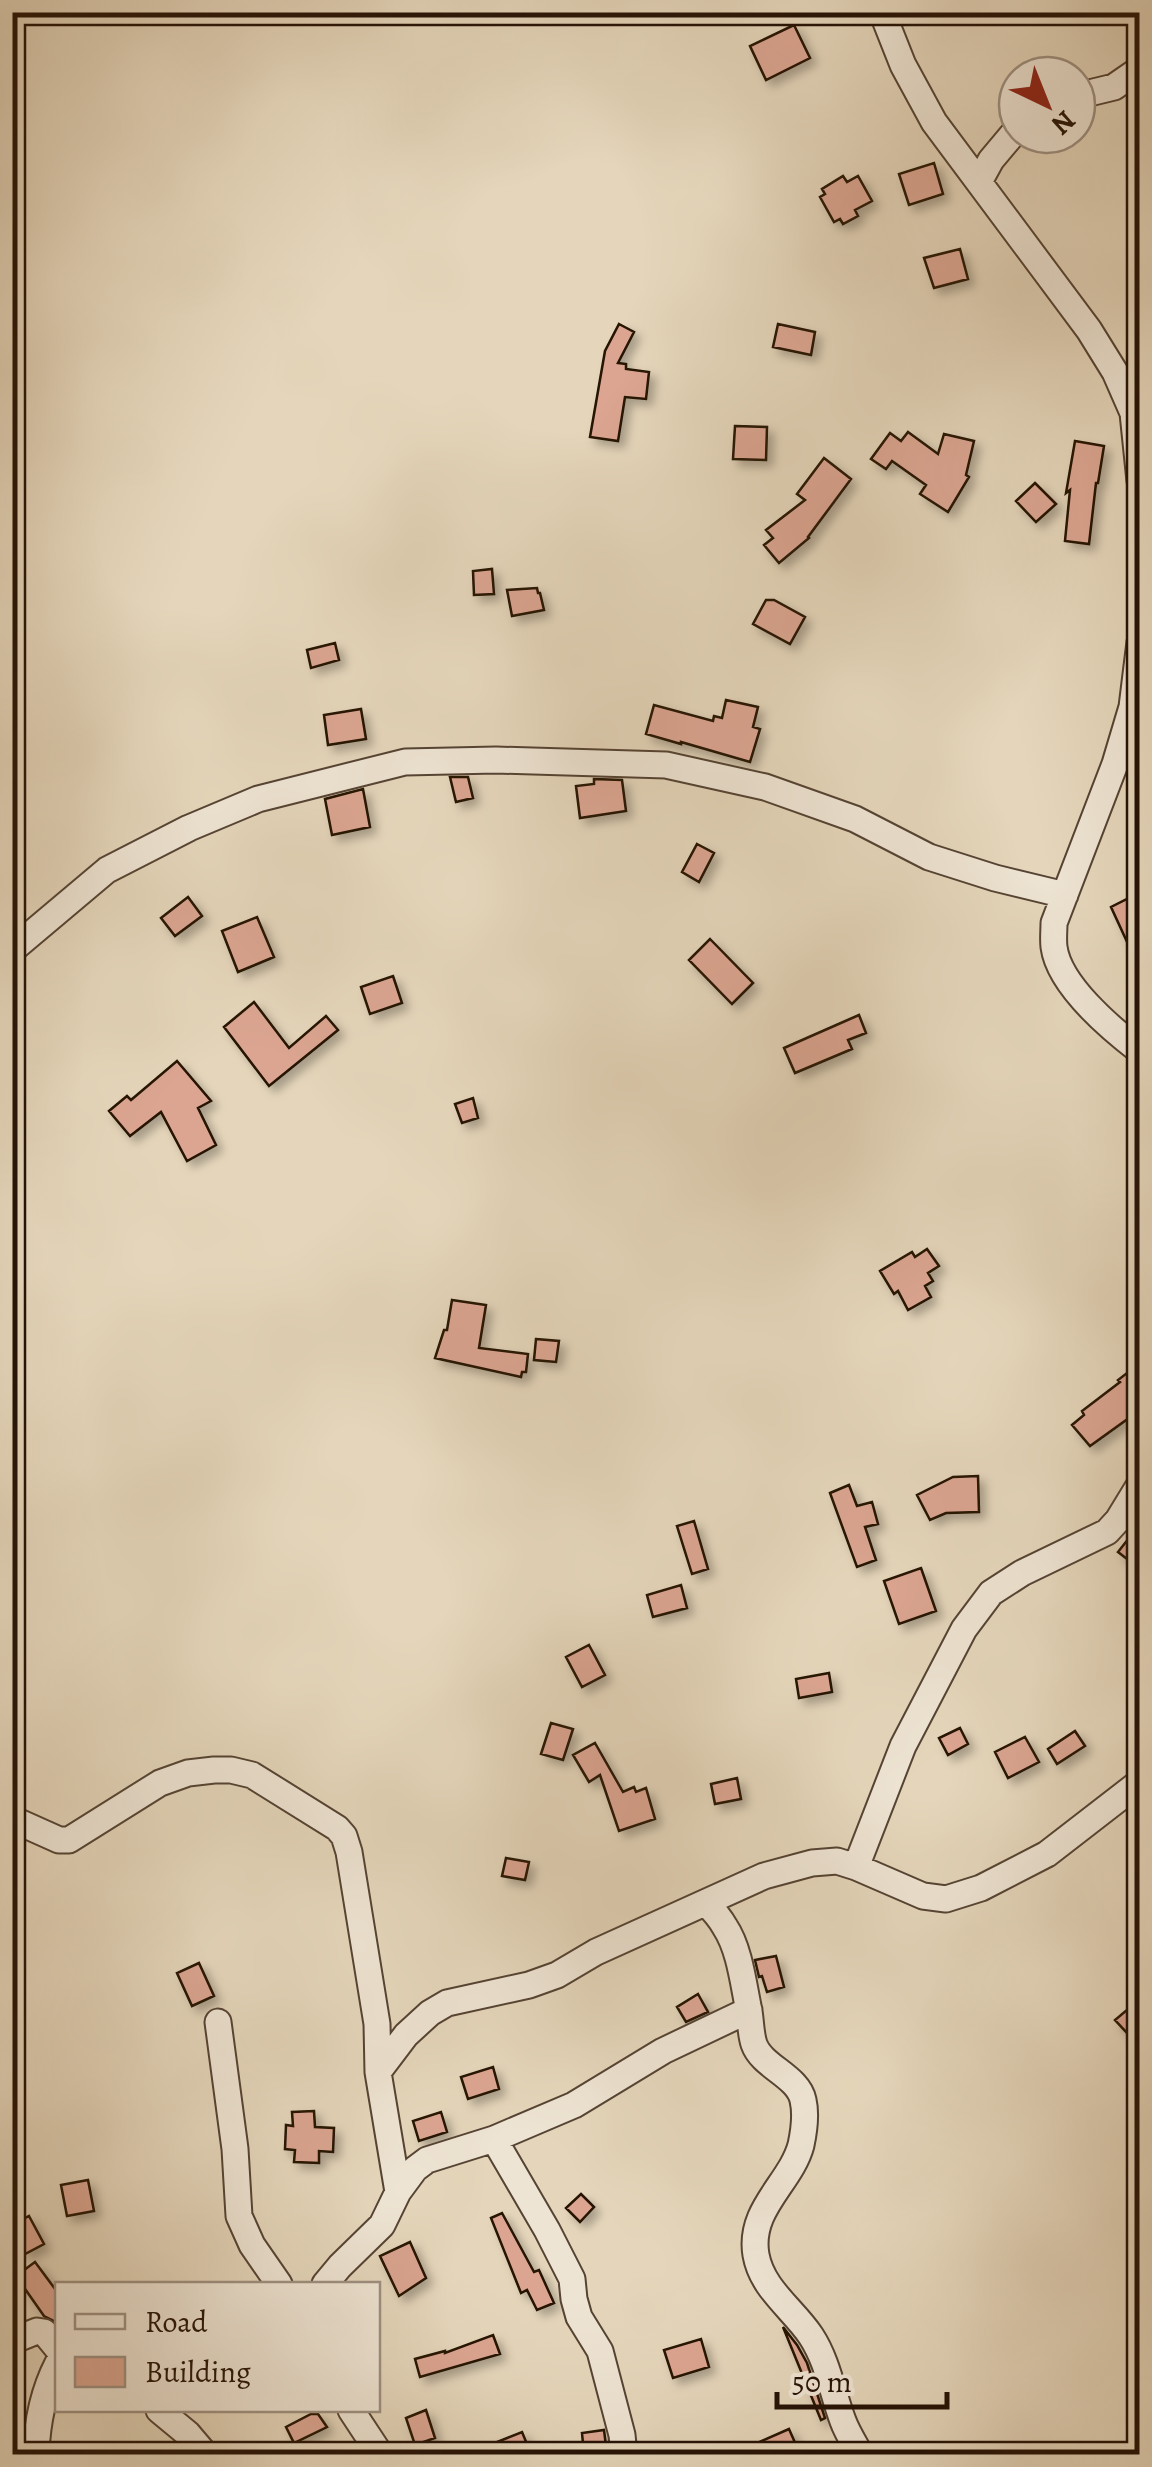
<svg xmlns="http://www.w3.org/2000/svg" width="1152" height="2467" font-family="Alegreya,serif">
	<defs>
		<filter id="shadow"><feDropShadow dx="6" dy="6" stdDeviation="5" flood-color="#0004"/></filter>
	</defs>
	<rect width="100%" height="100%" fill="#e5d6bb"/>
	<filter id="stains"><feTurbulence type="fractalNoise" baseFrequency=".002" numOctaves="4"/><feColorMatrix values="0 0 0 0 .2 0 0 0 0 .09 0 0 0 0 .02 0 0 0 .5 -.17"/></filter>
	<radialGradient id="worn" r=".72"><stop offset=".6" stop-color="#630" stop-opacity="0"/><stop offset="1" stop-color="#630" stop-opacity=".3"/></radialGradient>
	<path fill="#dba591" stroke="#251206" stroke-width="2.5" filter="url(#shadow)" d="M 794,25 L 810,58 L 766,80 L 750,46 Z
		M 934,163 L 943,194 L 909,205 L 899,174 Z
		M 843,176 L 847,182 L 858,176 L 872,201 L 855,210 L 858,216 L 843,224 L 840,219 L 834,222 L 820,197 L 825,194 L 822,189 Z
		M 960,249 L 968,279 L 934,288 L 924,258 Z
		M 619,324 L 634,332 L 618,363 L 626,364 L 626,369 L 649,372 L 646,399 L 625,397 L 618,441 L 590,437 L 605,351 Z
		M 778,324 L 815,332 L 811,355 L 773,347 Z
		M 735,426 L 767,427 L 766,460 L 733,459 Z
		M 908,432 L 938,454 L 944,434 L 974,441 L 966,475 L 969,477 L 948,512 L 920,494 L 926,485 L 892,461 L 886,469 L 871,459 L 890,433 L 901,441 Z
		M 1075,441 L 1104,446 L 1098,483 L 1096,483 L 1089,544 L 1065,541 L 1070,490 L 1066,493 Z
		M 824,458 L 851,479 L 808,537 L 809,538 L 779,563 L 764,545 L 773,538 L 766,530 L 805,500 L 797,494 Z
		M 1035,483 L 1056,504 L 1036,522 L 1016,501 Z
		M 492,569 L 494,594 L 474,595 L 473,571 Z
		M 537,588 L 538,593 L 540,593 L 544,610 L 512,616 L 507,590 Z
		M 766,600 L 774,600 L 805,617 L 790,644 L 753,624 Z
		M 335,643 L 339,660 L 311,668 L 307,650 Z
		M 726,700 L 758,707 L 753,727 L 760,729 L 750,762 L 681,742 L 681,744 L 646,734 L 654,705 L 713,721 L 714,716 L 722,718 Z
		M 361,709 L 366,739 L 328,745 L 324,715 Z
		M 450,777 L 468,777 L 473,798 L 456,802 Z
		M 594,779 L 622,780 L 626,811 L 580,818 L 576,786 L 594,784 Z
		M 363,789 L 370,827 L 332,835 L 325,799 Z
		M 697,844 L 714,853 L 699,882 L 682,872 Z
		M 188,897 L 202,916 L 175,936 L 161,918 Z
		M 1129,898 L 1140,922 L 1140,970 L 1111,907 Z
		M 257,917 L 274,957 L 238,972 L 222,931 Z
		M 710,939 L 753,983 L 732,1004 L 689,960 Z
		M 393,976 L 402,1003 L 370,1014 L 361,987 Z
		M 254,1002 L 289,1048 L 326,1016 L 338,1030 L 269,1086 L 224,1027 Z
		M 859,1015 L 866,1033 L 848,1040 L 852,1049 L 795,1073 L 784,1048 Z
		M 177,1061 L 211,1101 L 198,1108 L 216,1145 L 187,1161 L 161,1112 L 130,1136 L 109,1111 L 127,1096 L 131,1100 Z
		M 473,1098 L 478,1118 L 462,1123 L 455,1104 Z
		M 927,1249 L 939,1266 L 928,1273 L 933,1281 L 925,1286 L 931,1297 L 908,1310 L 898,1291 L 894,1294 L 880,1271 L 912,1252 L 915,1257 Z
		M 452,1300 L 486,1305 L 479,1348 L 528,1354 L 526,1372 L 522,1372 L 521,1377 L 435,1358 L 444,1330 L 447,1330 Z
		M 536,1339 L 559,1341 L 556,1362 L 534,1360 Z
		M 1140,1363 L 1140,1410 L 1090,1446 L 1072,1425 L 1084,1415 L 1082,1411 L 1120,1382 L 1118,1380 Z
		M 978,1476 L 979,1512 L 946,1513 L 930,1520 L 917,1495 L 953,1477 Z
		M 849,1485 L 857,1506 L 872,1502 L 878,1524 L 865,1527 L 876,1560 L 857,1567 L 830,1493 Z
		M 694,1521 L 708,1569 L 692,1574 L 677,1526 Z
		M 1140,1524 L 1140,1569 L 1118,1552 Z
		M 921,1568 L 936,1611 L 899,1624 L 884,1581 Z
		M 681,1585 L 687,1608 L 653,1617 L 647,1595 Z
		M 589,1645 L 605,1675 L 582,1687 L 566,1657 Z
		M 829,1673 L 832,1692 L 799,1698 L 796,1679 Z
		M 551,1723 L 573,1729 L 563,1760 L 541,1754 Z
		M 960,1728 L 968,1744 L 948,1755 L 939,1738 Z
		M 1075,1731 L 1085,1746 L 1057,1764 L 1048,1749 Z
		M 1025,1737 L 1039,1762 L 1008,1778 L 995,1752 Z
		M 595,1743 L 623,1792 L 634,1787 L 636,1792 L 646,1788 L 655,1819 L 619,1831 L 600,1775 L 589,1782 L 573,1755 Z
		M 737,1778 L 741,1799 L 715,1804 L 711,1784 Z
		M 506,1858 L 529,1862 L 525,1880 L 502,1876 Z
		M 776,1956 L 784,1987 L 767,1992 L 762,1976 L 759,1977 L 755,1960 Z
		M 199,1963 L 214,1996 L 192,2006 L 177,1973 Z
		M 698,1994 L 708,2012 L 686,2022 L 677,2007 Z
		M 1140,1999 L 1140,2027 L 1129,2035 L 1115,2020 Z
		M 493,2067 L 499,2089 L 468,2099 L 461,2077 Z
		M 314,2111 L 315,2127 L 334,2128 L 333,2152 L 319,2151 L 319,2163 L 294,2162 L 295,2150 L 285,2149 L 286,2125 L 293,2126 L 292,2112 Z
		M 441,2112 L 447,2132 L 419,2141 L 413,2121 Z
		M 88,2180 L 94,2211 L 67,2216 L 61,2185 Z
		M 581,2194 L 594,2207 L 580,2222 L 566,2208 Z
		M 502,2213 L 534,2272 L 539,2270 L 554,2303 L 537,2310 L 527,2290 L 521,2293 L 491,2218 Z
		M 29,2216 L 44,2244 L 25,2254 L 12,2229 L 12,2225 Z
		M 410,2242 L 426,2278 L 399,2296 L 380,2256 Z
		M 35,2262 L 58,2293 L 58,2323 L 44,2316 L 16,2276 Z
		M 783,2327 L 797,2345 L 807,2363 L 825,2418 L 821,2420 Z
		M 493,2335 L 500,2354 L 420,2377 L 415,2359 L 445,2351 L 445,2353 Z
		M 701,2339 L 709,2367 L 673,2378 L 664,2350 Z
		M 426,2410 L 435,2438 L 415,2445 L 406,2418 Z
		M 311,2414 L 318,2414 L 327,2427 L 294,2443 L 286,2427 Z
		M 789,2429 L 800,2454 L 732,2454 Z
		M 604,2430 L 607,2454 L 584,2454 L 582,2433 Z
		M 522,2432 L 529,2449 L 515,2454 L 467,2454 Z"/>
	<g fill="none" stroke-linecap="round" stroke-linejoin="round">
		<defs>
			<path id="minor" d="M 882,12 L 903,65 L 934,122 L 1089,330 L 1115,372 L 1133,413 L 1140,481
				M 1077,96 L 1114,87 L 1140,69
				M 979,182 L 991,160 L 1017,129
				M 1140,642 L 1132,707 L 1115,764 L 1054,923 C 1054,931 1053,939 1054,947 C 1059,985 1110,1028 1140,1051
				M 12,950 L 107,870 L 189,828 L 258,799 L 405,762 L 496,760 L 666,765 L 765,787 L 855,819 L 929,857 L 995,878 L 1065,895
				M 12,1819 L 59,1840 L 69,1840 L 160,1783 L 188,1773 L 214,1770 L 231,1770 L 252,1775 L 337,1828 L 344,1836 L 349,1852 L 377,2024 L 378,2072
				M 856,1867 L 903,1746 L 964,1629 L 991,1593 L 1022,1573 L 1107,1532 L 1118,1520 L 1140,1484
				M 706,1903 C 713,1910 720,1918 725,1927 C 739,1948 743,1981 748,2006 C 751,2018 750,2032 754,2044 C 762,2067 798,2076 803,2100 C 806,2113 804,2131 801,2145 C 791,2183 748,2209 756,2255 C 762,2289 793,2309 811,2336 C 828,2362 832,2392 843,2421 C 847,2432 854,2443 860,2454
				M 218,2022 L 235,2149 L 239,2216 L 252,2245 L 279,2284
				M 494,2139 L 547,2230 L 572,2279 L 574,2299 L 579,2317 L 600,2351 L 622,2435 L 624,2454
				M 398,2192 L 415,2169 L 427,2160 L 494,2139 L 574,2105 L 663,2051 L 749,2010
				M 325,2284 L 340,2266 L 382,2225 L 398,2192 L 378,2072 L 406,2035 L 430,2013 L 447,2003 L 529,1985 L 557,1975 L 596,1952 L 764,1876 L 812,1863 L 837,1861 L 856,1867 L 923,1896 L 946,1899 L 981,1888 L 1047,1854 L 1140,1782
				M 12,2341 L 37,2331 L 44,2332 L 58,2349
				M 159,2410 L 188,2434 L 205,2454
				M 351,2410 L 380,2454
				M 36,2454 C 37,2422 43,2392 58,2363"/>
		</defs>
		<use href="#minor" stroke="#554333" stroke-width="29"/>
		<use href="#minor" stroke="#eee4d3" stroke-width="25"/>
	</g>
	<rect width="1152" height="2467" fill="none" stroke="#e5d6bb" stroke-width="50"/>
	<rect x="15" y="15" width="1122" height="2437" fill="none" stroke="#251206" stroke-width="5"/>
	<rect x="25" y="25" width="1102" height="2417" fill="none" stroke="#251206" stroke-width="2.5"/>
	<rect x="55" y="2282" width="325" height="130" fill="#eee4d3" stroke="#9e9081" stroke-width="2.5"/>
	<rect x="75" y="2314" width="50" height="15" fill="#eee4d3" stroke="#9e9081" stroke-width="2.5"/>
	<text x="145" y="2332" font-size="30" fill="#251206">Road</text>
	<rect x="75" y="2357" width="50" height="30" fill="#dba591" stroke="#9e9081" stroke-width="2.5"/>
	<text x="145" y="2382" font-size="30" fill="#251206">Building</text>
	<g transform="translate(1047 105) rotate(137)"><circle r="48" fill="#eee4d3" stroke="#9e9081" stroke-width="2.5"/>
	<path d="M0-8L18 38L0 25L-18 38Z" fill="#8f2418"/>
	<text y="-15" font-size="28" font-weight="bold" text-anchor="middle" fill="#251206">N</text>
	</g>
	<path d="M777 2392v15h170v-15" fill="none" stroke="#251206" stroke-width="5"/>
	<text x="792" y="2392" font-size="30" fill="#251206" stroke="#eee4d3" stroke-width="8" paint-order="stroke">50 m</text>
	<rect width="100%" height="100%" filter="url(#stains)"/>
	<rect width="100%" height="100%" fill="url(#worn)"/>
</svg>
